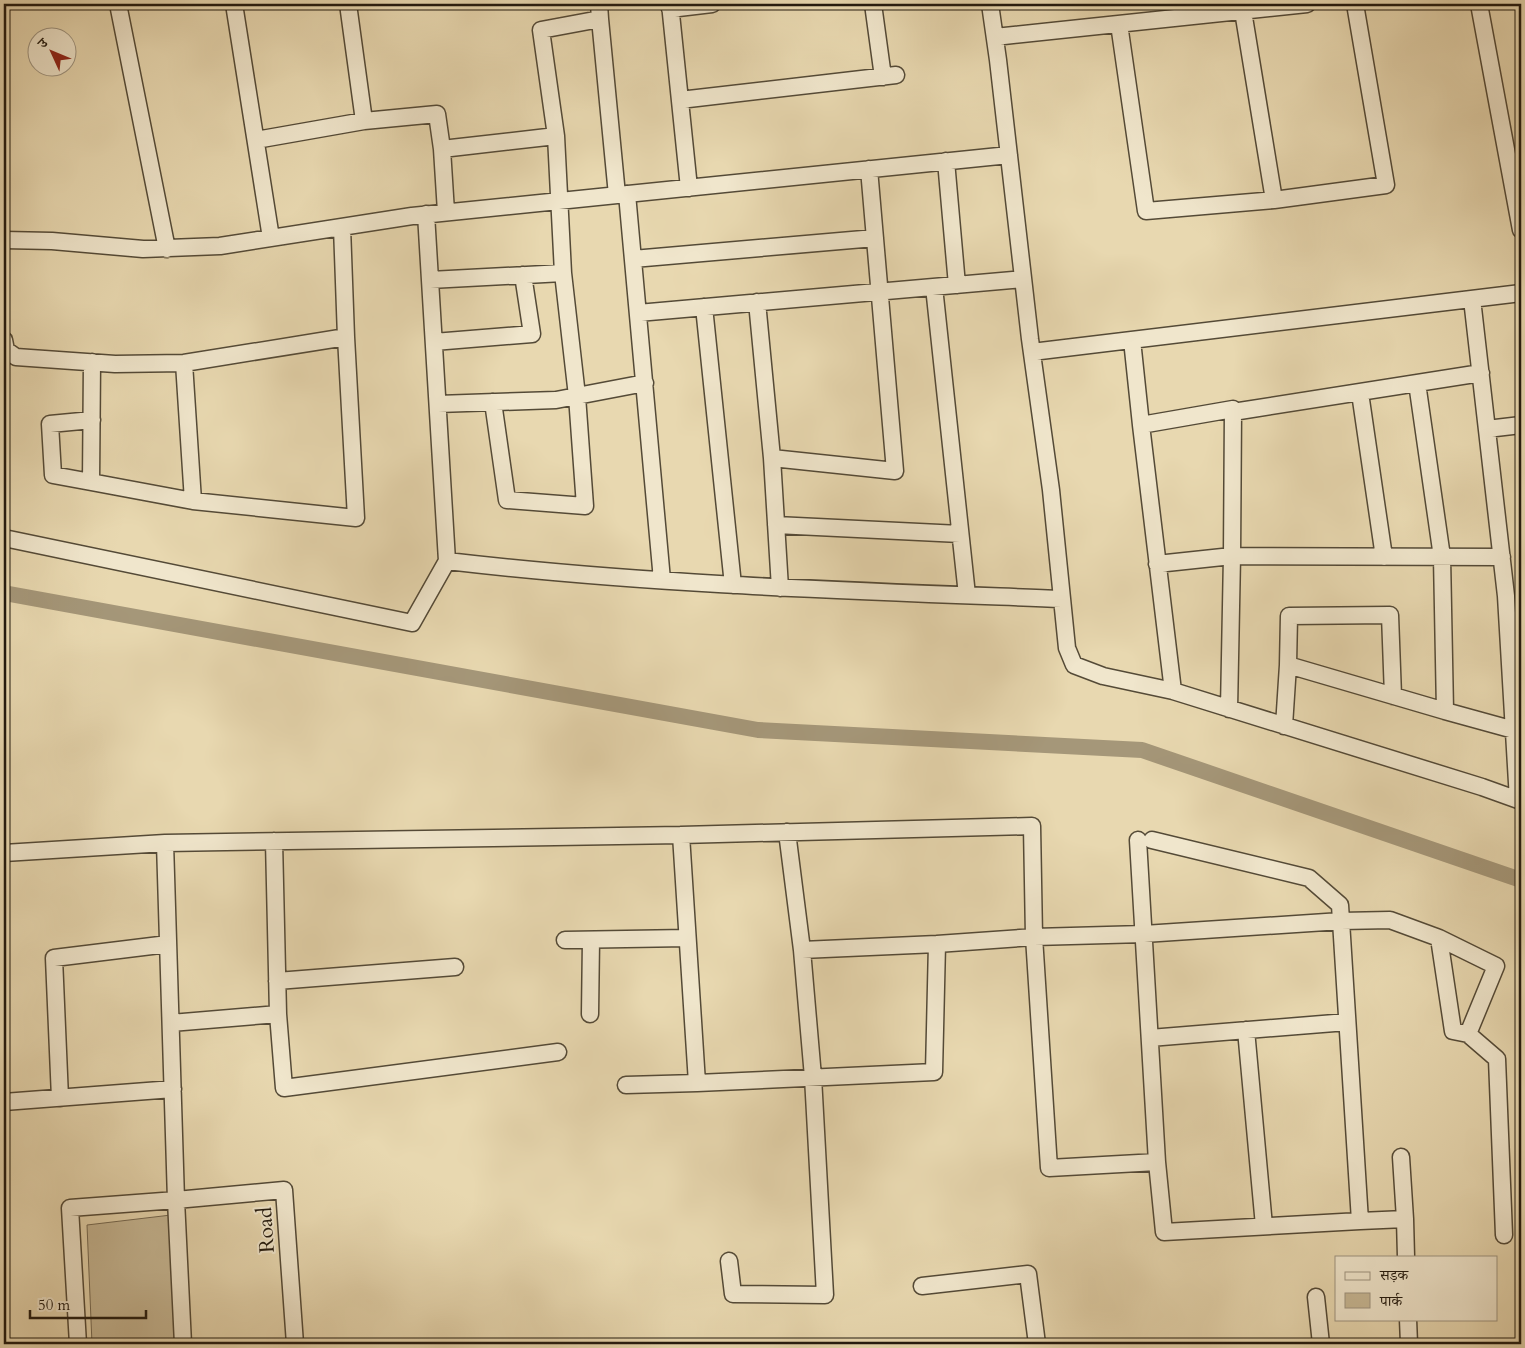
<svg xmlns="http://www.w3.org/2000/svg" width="1525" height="1348" font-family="Cardo,'Noto Serif Devanagari',serif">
	<rect width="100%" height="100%" fill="#e8d8b0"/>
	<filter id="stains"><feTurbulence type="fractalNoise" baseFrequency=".004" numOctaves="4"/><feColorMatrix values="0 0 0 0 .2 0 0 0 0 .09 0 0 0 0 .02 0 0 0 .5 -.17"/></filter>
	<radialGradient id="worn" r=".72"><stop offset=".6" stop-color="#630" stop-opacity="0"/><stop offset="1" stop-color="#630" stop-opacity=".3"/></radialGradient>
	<path fill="#c7b895" stroke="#756952" d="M 171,1215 L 175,1344 L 92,1344 L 87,1225 Z"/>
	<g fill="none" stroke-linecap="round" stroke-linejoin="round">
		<path stroke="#a59779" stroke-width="16" d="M 4,593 L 758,730 L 1142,750 L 1521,880"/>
		<defs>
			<path id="minor" d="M 118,4 L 167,249
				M 234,4 L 271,238
				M 670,4 L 689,188
				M 873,4 L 883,77
				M 990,4 L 998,60 L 1030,339 L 1051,490 L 1067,648 L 1074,665 L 1103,676 L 1173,691 L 1482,787 L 1521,801
				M 1479,4 L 1521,230
				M 670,9 L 712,4
				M 1243,11 L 1274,200
				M 600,19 L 617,195
				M 1119,24 L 1146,211 L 1274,200 L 1386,185 L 1355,4
				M 995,37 L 1307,4
				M 680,100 L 896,75
				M 364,121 L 437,114 L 442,149
				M 556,136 L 541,30 L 600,19 L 599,4
				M 256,140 L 364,121 L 348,4
				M 946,161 L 957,285
				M 627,194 L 662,580
				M 446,212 L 442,149 L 556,136 L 563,273 L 577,396 L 585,506 L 507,500 L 493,402
				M 426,214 L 447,561 C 651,585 857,591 1062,599
				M 4,240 L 52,241 L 143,249 L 220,246 L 412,216 L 1009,155
				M 633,259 L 875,238
				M 430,280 L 563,273
				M 934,287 L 967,595
				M 1472,299 L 1506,596 L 1518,800
				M 757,302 L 772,458 L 895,471 L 869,169
				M 704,307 L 733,585
				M 638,313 L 1023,279
				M 4,340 L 6,350 L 16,357 L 115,364 L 184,363 L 346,337
				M 1132,340 L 1141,425 L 1233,409 L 1232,556 L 1157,564
				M 434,342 L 532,334 L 523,275
				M 1032,352 L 1521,293
				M 92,362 L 91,482 L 193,501
				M 184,363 L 193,501 L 356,518 L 346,337 L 342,227
				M 1417,383 L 1442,557 L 1445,711 L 1514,730
				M 1360,393 L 1384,557
				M 438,404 L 556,400 L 645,383
				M 1233,412 L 1481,373
				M 1141,425 L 1173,691
				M 1487,429 L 1521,425
				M 772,458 L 780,588
				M 91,482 L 53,475 L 50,424 L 92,420
				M 776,525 L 960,534
				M 4,538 L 412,623 L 447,561
				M 1393,696 L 1390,615 L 1289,616 L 1288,665 L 1445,711
				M 1229,709 L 1232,556 L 1502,557
				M 1284,726 L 1288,665
				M 1138,840 C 1144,947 1151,1055 1157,1162 L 1049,1168 L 1034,937 L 1144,934 L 1341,921 L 1340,905 L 1309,878 L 1152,840
				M 4,853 L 165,843 L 681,835 L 1032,826 L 1034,937 L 937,944
				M 565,940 L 687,938
				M 277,981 L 455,967
				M 278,1014 L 284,1088 L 558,1052
				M 590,1014 L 591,940
				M 171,1023 L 278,1014 L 274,841
				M 1246,1030 L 1264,1226
				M 1468,1034 L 1497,1059 L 1504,1235
				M 1150,1038 L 1347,1022
				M 697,1083 L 934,1072 L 937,944 L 802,950 L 787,832
				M 626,1085 L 697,1083 L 681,835
				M 60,1098 L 54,958 L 168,944
				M 4,1102 L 173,1089
				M 1401,1157 L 1405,1219
				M 1157,1162 L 1164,1232 L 1360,1221 L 1341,921 L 1390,920 L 1439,938 L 1496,966 L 1468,1034 L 1453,1031 L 1439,938
				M 1360,1221 L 1405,1219 L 1406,1257
				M 729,1261 L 733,1294 L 825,1295 L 813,1077 L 802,950
				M 922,1286 L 1028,1274 L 1037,1344
				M 1316,1297 L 1321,1344
				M 1408,1319 L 1409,1344
				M 78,1344 L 70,1208 L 176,1200 L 165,843
				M 183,1344 L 176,1200 L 284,1190 L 295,1344"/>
		</defs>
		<use href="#minor" stroke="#544a37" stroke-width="19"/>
		<use href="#minor" stroke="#f0e6cc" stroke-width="16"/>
	</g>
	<g text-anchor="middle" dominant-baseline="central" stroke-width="4" stroke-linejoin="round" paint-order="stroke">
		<g font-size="21" fill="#231a0f" stroke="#f0e6cc">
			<text transform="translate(266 1230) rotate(-94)">Road</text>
		</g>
	</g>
	<rect width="1525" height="1348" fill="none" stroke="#e8d8b0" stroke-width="20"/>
	<rect x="5" y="5" width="1515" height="1338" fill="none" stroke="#231a0f" stroke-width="2.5"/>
	<rect x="10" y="10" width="1505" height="1328" fill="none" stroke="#231a0f"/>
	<rect x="1335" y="1256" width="162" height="65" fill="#f0e6cc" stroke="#9e9480"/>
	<rect x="1345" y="1272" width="25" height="8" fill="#f0e6cc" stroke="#9e9480"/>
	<text x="1380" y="1280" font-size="15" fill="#231a0f">सड़क</text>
	<rect x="1345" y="1293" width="25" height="15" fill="#c7b895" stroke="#9e9480"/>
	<text x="1380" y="1306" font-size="15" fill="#231a0f">पार्क</text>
	<g transform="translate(52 52) rotate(314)"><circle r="24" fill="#f0e6cc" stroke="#9e9480"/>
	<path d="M0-4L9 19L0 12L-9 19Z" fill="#8f2418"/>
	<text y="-8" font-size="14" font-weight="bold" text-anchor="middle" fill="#231a0f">उ</text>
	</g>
	<path d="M30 1310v8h116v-8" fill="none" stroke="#231a0f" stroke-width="2.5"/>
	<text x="38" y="1310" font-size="15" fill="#231a0f" stroke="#f0e6cc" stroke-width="4" paint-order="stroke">50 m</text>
	<rect width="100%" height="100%" filter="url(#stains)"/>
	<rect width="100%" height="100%" fill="url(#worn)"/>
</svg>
